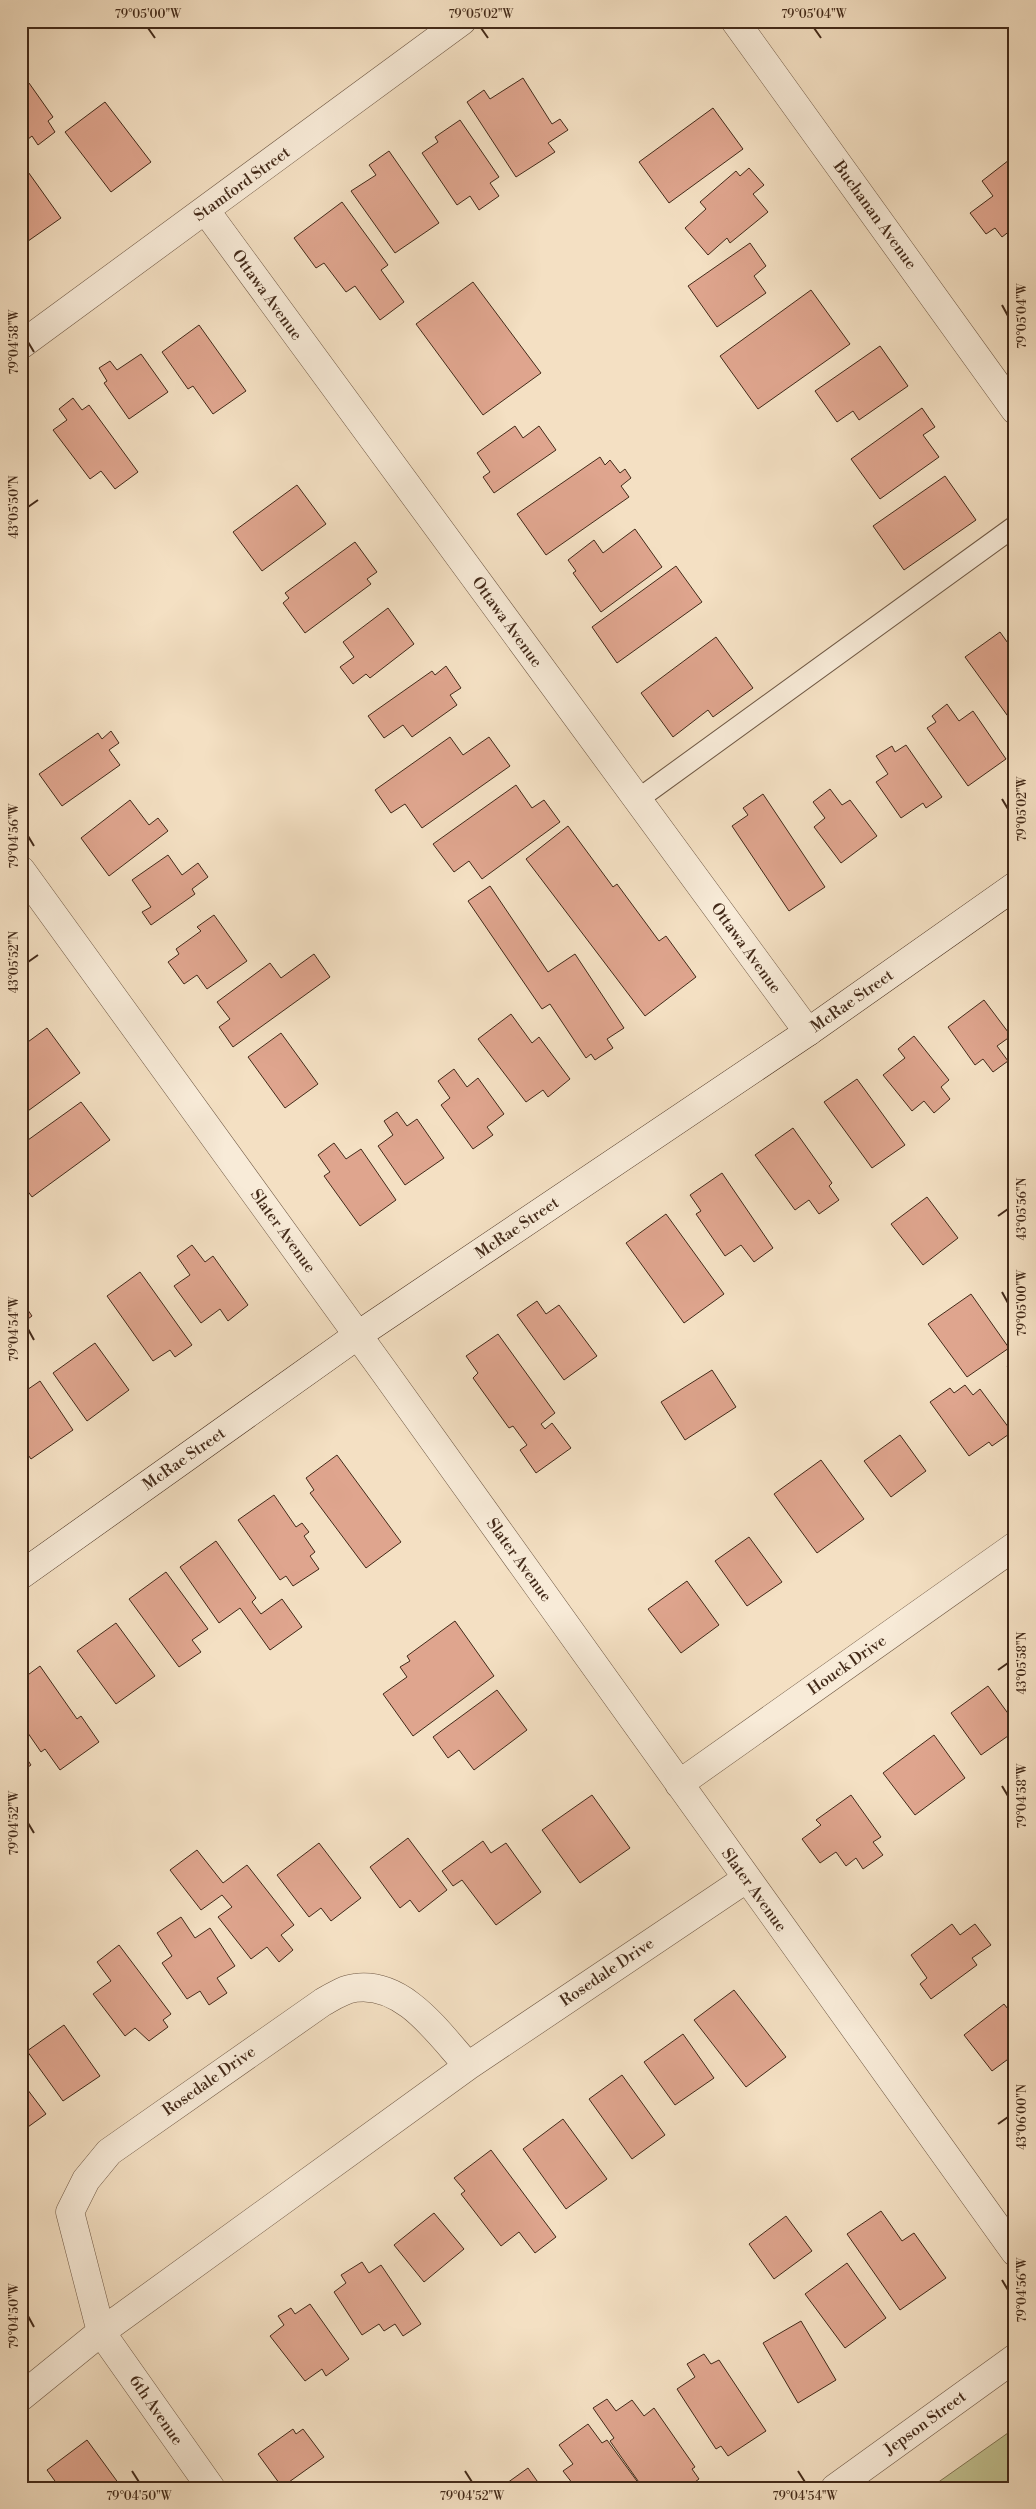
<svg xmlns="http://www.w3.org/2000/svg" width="1036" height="2509" font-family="'Libre Bodoni',serif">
	<rect width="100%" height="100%" fill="#f4e0c3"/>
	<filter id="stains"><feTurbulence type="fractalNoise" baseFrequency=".004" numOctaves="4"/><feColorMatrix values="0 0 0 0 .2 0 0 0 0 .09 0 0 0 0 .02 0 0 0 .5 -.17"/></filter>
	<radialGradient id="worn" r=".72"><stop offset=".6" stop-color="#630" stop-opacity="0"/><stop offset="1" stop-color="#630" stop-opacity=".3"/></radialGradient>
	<path fill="#c1c190" stroke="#827654" d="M 1015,2428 L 1015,2488 L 930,2488 Z"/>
	<path fill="#dfa58e" stroke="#432a19" d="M 523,78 L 552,124 L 560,119 L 568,130 L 548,143 L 555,152 L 516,177 L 467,102 L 484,90 L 490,99 Z
		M 29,83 L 53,117 L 48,121 L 55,132 L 38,145 L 32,136 L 23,143 L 21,140 L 21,89 Z
		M 105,102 L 151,162 L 111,192 L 65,132 Z
		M 713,108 L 743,149 L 669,203 L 639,162 Z
		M 460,120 L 499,177 L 490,183 L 499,196 L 479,210 L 470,196 L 457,205 L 422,153 L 438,142 L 435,137 Z
		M 389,151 L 439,223 L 395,253 L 351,191 L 376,175 L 369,165 Z
		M 1009,160 L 1015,168 L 1015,227 L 1002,237 L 995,228 L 986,234 L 970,213 L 993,196 L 982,181 Z
		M 749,168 L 764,185 L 753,194 L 768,212 L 730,243 L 727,238 L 708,255 L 685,228 L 706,209 L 700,202 L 736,171 L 740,176 Z
		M 26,169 L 61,218 L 21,246 L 21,173 Z
		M 342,202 L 388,265 L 381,270 L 404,302 L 380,320 L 355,286 L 346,292 L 324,263 L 316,268 L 294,238 Z
		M 750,243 L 766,266 L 754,276 L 766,293 L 717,327 L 688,286 Z
		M 473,282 L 541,373 L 483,415 L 416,324 Z
		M 811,290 L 850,344 L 758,409 L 720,356 Z
		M 199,325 L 246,391 L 213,414 L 193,386 L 188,389 L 162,352 Z
		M 880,346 L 908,386 L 859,420 L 853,411 L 837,422 L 815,391 Z
		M 141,354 L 168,392 L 129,419 L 104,383 L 107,381 L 99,368 L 110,361 L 117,370 Z
		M 73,398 L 82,410 L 89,405 L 138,472 L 115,489 L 101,471 L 90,479 L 53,430 L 67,420 L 59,409 Z
		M 922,408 L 935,427 L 923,435 L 939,457 L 880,499 L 851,459 Z
		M 515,426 L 523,438 L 539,426 L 556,450 L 494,493 L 483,477 L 490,472 L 477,453 Z
		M 600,457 L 605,465 L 610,460 L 620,473 L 625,469 L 631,478 L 621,486 L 629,497 L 546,555 L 517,514 Z
		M 945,476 L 976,520 L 904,570 L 873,526 Z
		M 297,485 L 326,524 L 262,571 L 233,532 Z
		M 635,529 L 662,567 L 601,612 L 573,573 L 576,571 L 568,560 L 594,540 L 603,553 Z
		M 355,542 L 377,572 L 367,579 L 371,584 L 305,633 L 283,603 L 289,598 L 285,593 Z
		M 676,566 L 702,602 L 617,663 L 592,627 Z
		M 388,608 L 414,644 L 370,678 L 366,674 L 353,684 L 340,667 L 354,657 L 343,642 Z
		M 1000,632 L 1015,653 L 1015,726 L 965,657 Z
		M 716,637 L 753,688 L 713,717 L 708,710 L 673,737 L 641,693 Z
		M 446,666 L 461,688 L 450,695 L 457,705 L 412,737 L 403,725 L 384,738 L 368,716 L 432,671 L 435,675 Z
		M 947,704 L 959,721 L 973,711 L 1006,759 L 968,786 L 927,728 L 936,722 L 932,716 Z
		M 111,731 L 119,743 L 109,750 L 120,765 L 62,806 L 39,774 L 98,733 L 102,739 Z
		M 450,737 L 463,755 L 489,737 L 510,766 L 422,828 L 405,804 L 391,813 L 375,790 Z
		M 906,745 L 942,797 L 926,808 L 923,803 L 901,818 L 876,782 L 888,774 L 876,756 L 892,746 L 895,752 Z
		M 516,785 L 532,808 L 544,800 L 560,822 L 482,879 L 469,861 L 454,872 L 433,844 Z
		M 830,789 L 842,805 L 850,800 L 877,836 L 841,863 L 814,827 L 825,818 L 813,802 Z
		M 763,794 L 825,887 L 789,911 L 732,826 L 748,815 L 743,808 Z
		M 130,800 L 149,825 L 158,818 L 168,831 L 109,876 L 81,838 Z
		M 568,826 L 613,887 L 617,884 L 659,941 L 666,936 L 696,977 L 645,1016 L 526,859 Z
		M 168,855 L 182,875 L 198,863 L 208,877 L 192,889 L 195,894 L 151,925 L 142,912 L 151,907 L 132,880 Z
		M 490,886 L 548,972 L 575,954 L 624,1028 L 607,1039 L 613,1048 L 595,1060 L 591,1054 L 586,1058 L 550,1004 L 542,1009 L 468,901 Z
		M 214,915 L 247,961 L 207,989 L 197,975 L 184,984 L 168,962 L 179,954 L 176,949 L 201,931 L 197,927 Z
		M 314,954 L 330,977 L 233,1047 L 219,1027 L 230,1019 L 217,1002 L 270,963 L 281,978 Z
		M 984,1000 L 1011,1036 L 997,1046 L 1008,1061 L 993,1072 L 983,1059 L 975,1065 L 948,1027 Z
		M 511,1014 L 532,1043 L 539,1037 L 570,1079 L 548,1097 L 543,1090 L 526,1102 L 478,1039 Z
		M 47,1028 L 80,1073 L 21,1116 L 21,1047 Z
		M 281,1033 L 318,1084 L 285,1108 L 248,1057 Z
		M 914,1036 L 949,1080 L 941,1087 L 950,1099 L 934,1113 L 924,1101 L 912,1111 L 883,1075 L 905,1058 L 898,1049 Z
		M 454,1069 L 467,1087 L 478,1078 L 504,1114 L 487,1127 L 493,1135 L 473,1149 L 441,1105 L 450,1098 L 438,1081 Z
		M 857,1079 L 905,1145 L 872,1168 L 824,1102 Z
		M 81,1102 L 110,1140 L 32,1197 L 21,1182 L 21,1145 Z
		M 397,1112 L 407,1126 L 417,1119 L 444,1158 L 405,1185 L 378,1146 L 393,1135 L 384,1121 Z
		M 793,1128 L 832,1183 L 829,1186 L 839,1200 L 819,1214 L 809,1200 L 795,1210 L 755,1155 Z
		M 334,1143 L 346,1159 L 361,1149 L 396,1200 L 360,1226 L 324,1176 L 330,1172 L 318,1155 Z
		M 722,1173 L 773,1248 L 754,1262 L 741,1245 L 725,1256 L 696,1214 L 701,1211 L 690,1195 Z
		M 927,1197 L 958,1238 L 923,1265 L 891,1224 Z
		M 666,1214 L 724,1294 L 684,1323 L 626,1243 Z
		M 192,1245 L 205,1262 L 213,1256 L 248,1305 L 228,1321 L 220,1309 L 201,1323 L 174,1286 L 190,1275 L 177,1256 Z
		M 140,1272 L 192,1345 L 175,1357 L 170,1350 L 153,1361 L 107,1296 Z
		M 971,1294 L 1009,1348 L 967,1377 L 928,1324 Z
		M 21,1300 L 32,1316 L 21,1324 Z
		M 537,1301 L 546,1314 L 559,1305 L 597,1356 L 564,1380 L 517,1315 Z
		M 498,1334 L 555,1413 L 541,1424 L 545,1429 L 552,1423 L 571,1448 L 536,1473 L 520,1450 L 527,1445 L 513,1426 L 509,1428 L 473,1378 L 478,1373 L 466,1356 Z
		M 95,1343 L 129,1390 L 87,1421 L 53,1373 Z
		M 1015,1360 L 1015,1377 L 1007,1366 Z
		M 712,1370 L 736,1407 L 685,1440 L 661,1402 Z
		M 40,1381 L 73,1430 L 31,1459 L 21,1445 L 21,1394 Z
		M 965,1385 L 973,1395 L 980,1389 L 1012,1432 L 992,1446 L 989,1442 L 969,1456 L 930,1402 L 950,1388 L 954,1393 Z
		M 900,1435 L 926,1471 L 891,1497 L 864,1461 Z
		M 337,1455 L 401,1542 L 366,1568 L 310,1493 L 314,1490 L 306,1478 Z
		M 821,1460 L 864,1519 L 817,1553 L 774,1494 Z
		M 274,1495 L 296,1527 L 302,1523 L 309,1532 L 304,1536 L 315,1552 L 310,1556 L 319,1569 L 293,1586 L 286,1576 L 280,1580 L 238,1520 Z
		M 749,1537 L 782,1582 L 747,1606 L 715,1561 Z
		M 216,1541 L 256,1598 L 252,1602 L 261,1614 L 282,1599 L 302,1627 L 270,1650 L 240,1608 L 219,1623 L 180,1567 Z
		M 166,1572 L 208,1629 L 192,1640 L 201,1652 L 179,1667 L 129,1599 Z
		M 687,1581 L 719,1625 L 681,1653 L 648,1609 Z
		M 455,1621 L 494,1676 L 413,1736 L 383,1694 L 407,1677 L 400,1667 L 410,1661 L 407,1656 Z
		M 116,1623 L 155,1676 L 116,1704 L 77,1651 Z
		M 40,1666 L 77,1719 L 81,1716 L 99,1742 L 60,1770 L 45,1749 L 41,1752 L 21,1723 L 21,1680 Z
		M 988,1686 L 1015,1723 L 1015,1731 L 981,1755 L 951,1713 Z
		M 497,1690 L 527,1730 L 474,1770 L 459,1750 L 448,1758 L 433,1737 Z
		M 934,1735 L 965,1778 L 915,1815 L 883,1773 Z
		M 21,1750 L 31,1765 L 21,1772 Z
		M 592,1795 L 630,1848 L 580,1883 L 542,1830 Z
		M 851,1795 L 881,1837 L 873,1842 L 883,1855 L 863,1869 L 856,1858 L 846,1866 L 836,1852 L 820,1863 L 802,1839 L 821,1825 L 816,1820 Z
		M 408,1838 L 447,1890 L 419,1912 L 410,1900 L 400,1908 L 370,1867 Z
		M 483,1841 L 491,1853 L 506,1843 L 541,1892 L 496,1925 L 462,1880 L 453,1886 L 442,1871 Z
		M 319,1843 L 361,1898 L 331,1921 L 321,1908 L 309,1917 L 277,1875 Z
		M 197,1850 L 223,1883 L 247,1865 L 294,1925 L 281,1935 L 293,1950 L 279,1962 L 267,1947 L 251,1959 L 218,1917 L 232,1907 L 222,1895 L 201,1910 L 170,1870 Z
		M 181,1917 L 195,1938 L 210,1928 L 235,1966 L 217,1978 L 227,1993 L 209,2005 L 200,1991 L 187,1999 L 162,1963 L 172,1956 L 157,1933 Z
		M 952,1924 L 960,1935 L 975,1924 L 991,1945 L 972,1958 L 977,1965 L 931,1999 L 920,1984 L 927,1978 L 911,1955 Z
		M 119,1945 L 171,2014 L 163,2020 L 168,2027 L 149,2041 L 135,2028 L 125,2036 L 93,1994 L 111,1981 L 97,1962 Z
		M 734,1990 L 786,2057 L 746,2087 L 694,2020 Z
		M 1004,2004 L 1015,2018 L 1015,2054 L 992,2071 L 964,2035 Z
		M 64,2025 L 100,2076 L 63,2101 L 27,2051 Z
		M 683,2034 L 714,2078 L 675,2105 L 644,2062 Z
		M 622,2075 L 665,2135 L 632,2159 L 589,2099 Z
		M 21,2081 L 46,2114 L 21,2132 Z
		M 563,2119 L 607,2179 L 566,2209 L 523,2149 Z
		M 491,2150 L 556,2237 L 535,2253 L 519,2232 L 501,2246 L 461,2194 L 465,2191 L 454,2178 Z
		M 881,2211 L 902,2241 L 914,2233 L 946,2278 L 900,2310 L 847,2234 Z
		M 434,2213 L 464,2249 L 424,2282 L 394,2245 Z
		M 786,2216 L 812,2251 L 774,2279 L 749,2244 Z
		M 362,2262 L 369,2273 L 381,2265 L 421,2324 L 403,2336 L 395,2324 L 384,2331 L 379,2324 L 362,2335 L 334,2292 L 346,2283 L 341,2275 Z
		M 847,2263 L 886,2318 L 845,2348 L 805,2294 Z
		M 310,2304 L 349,2359 L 326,2376 L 322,2369 L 305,2381 L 270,2336 L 284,2325 L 278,2316 L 291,2308 L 295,2314 Z
		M 801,2321 L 836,2380 L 798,2403 L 763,2343 Z
		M 704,2354 L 711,2364 L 719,2360 L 766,2431 L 728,2456 L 721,2446 L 716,2449 L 677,2389 L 695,2377 L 687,2364 Z
		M 607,2399 L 616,2411 L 632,2400 L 644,2416 L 654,2408 L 695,2467 L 692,2469 L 699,2479 L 687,2488 L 643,2488 L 610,2441 L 614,2438 L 593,2408 Z
		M 588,2424 L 602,2443 L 607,2440 L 642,2488 L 576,2488 L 563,2471 L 573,2464 L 559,2445 Z
		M 293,2429 L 296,2434 L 303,2429 L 324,2457 L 282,2487 L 258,2454 Z
		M 87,2440 L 122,2488 L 60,2488 L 47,2470 Z
		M 528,2468 L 542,2488 L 500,2488 Z"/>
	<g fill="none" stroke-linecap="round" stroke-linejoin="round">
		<defs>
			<path id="lane" d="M 637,800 L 1015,526"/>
			<path id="street" d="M 735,21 L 1015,410
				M 206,211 L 808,1032
				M 21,345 L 462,21
				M 21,870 L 383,1370 L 1015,2252
				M 679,1784 L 1015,1546
				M 21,2397 L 101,2332 L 468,2066 L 746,1879
				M 211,2488 L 101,2332 L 70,2212 L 86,2180 L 109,2152 L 323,2002 C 332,1997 344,1989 355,1988 C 404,1981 439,2034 468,2066
				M 835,2488 L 1015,2358"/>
			<path id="secondary" d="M 21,1575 L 358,1335 L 808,1032 L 1015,886"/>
		</defs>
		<use href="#lane" stroke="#6f5844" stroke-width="22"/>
		<use href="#street" stroke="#6f5844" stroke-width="29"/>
		<use href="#secondary" stroke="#432a19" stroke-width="29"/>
		<use href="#lane" stroke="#f8ebd8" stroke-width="20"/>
		<use href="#street" stroke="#f8ebd8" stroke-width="28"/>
		<use href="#secondary" stroke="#f8ebd8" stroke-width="28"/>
	</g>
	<path fill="none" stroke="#432a19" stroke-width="2" d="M 148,28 L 155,38M 481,28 L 488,38M 814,28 L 821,38M 1002,305 L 1008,316M 28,342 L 34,352M 28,507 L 38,500M 1002,799 L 1008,809M 28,836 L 34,846M 28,962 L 38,955M 998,1216 L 1008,1209M 1002,1292 L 1008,1303M 28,1329 L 34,1340M 998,1670 L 1008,1663M 1002,1786 L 1008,1796M 28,1823 L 34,1833M 998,2124 L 1008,2117M 1002,2280 L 1008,2290M 28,2316 L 34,2327M 132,2471 L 139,2482M 465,2471 L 472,2482M 798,2471 L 805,2482"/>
	<g text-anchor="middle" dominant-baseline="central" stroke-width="4" stroke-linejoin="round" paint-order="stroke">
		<g font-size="16" fill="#432a19" stroke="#f8ebd8">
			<text transform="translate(242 184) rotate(-36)">Stamford Street</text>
			<text transform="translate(875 215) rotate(54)">Buchanan Avenue</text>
			<text transform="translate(267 295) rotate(54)">Ottawa Avenue</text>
			<text transform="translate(507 622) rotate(54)">Ottawa Avenue</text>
			<text transform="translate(746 948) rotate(54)">Ottawa Avenue</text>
			<text transform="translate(852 1001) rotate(-35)">McRae Street</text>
			<text transform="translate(517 1228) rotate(-34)">McRae Street</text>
			<text transform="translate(283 1231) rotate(54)">Slater Avenue</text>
			<text transform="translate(184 1459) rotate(-35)">McRae Street</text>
			<text transform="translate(519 1560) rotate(54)">Slater Avenue</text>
			<text transform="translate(847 1665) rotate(-35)">Houck Drive</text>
			<text transform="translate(754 1890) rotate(54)">Slater Avenue</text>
			<text transform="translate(607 1972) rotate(-34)">Rosedale Drive</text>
			<text transform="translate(209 2081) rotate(-35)">Rosedale Drive</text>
			<text transform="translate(156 2410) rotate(55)">6th Avenue</text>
			<text transform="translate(925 2423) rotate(-36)">Jepson Street</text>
		</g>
	</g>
	<rect width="1036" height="2509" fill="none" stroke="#f4e0c3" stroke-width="55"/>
	<rect x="28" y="28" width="980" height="2454" fill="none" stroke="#432a19" stroke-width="2"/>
	<g font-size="12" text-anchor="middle" fill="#432a19">
		<text x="148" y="18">79°05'00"W</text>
		<text x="481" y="18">79°05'02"W</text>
		<text x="814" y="18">79°05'04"W</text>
		<text transform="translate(1022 316) rotate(-90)" y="4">79°05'04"W</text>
		<text transform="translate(14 342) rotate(-90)" y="4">79°04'58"W</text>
		<text transform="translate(14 507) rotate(-90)" y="4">43°05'50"N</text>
		<text transform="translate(1022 809) rotate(-90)" y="4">79°05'02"W</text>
		<text transform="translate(14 836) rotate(-90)" y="4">79°04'56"W</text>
		<text transform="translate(14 962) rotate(-90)" y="4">43°05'52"N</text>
		<text transform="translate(1022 1209) rotate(-90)" y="4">43°05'56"N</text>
		<text transform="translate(1022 1303) rotate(-90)" y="4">79°05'00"W</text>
		<text transform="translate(14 1329) rotate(-90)" y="4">79°04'54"W</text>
		<text transform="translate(1022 1663) rotate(-90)" y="4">43°05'58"N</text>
		<text transform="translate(1022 1796) rotate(-90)" y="4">79°04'58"W</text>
		<text transform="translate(14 1823) rotate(-90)" y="4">79°04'52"W</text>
		<text transform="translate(1022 2117) rotate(-90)" y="4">43°06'00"N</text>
		<text transform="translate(1022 2290) rotate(-90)" y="4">79°04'56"W</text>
		<text transform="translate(14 2316) rotate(-90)" y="4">79°04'50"W</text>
		<text x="139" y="2500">79°04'50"W</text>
		<text x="472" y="2500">79°04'52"W</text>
		<text x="805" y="2500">79°04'54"W</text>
	</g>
	<rect width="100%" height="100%" filter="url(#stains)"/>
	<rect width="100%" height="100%" fill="url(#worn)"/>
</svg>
